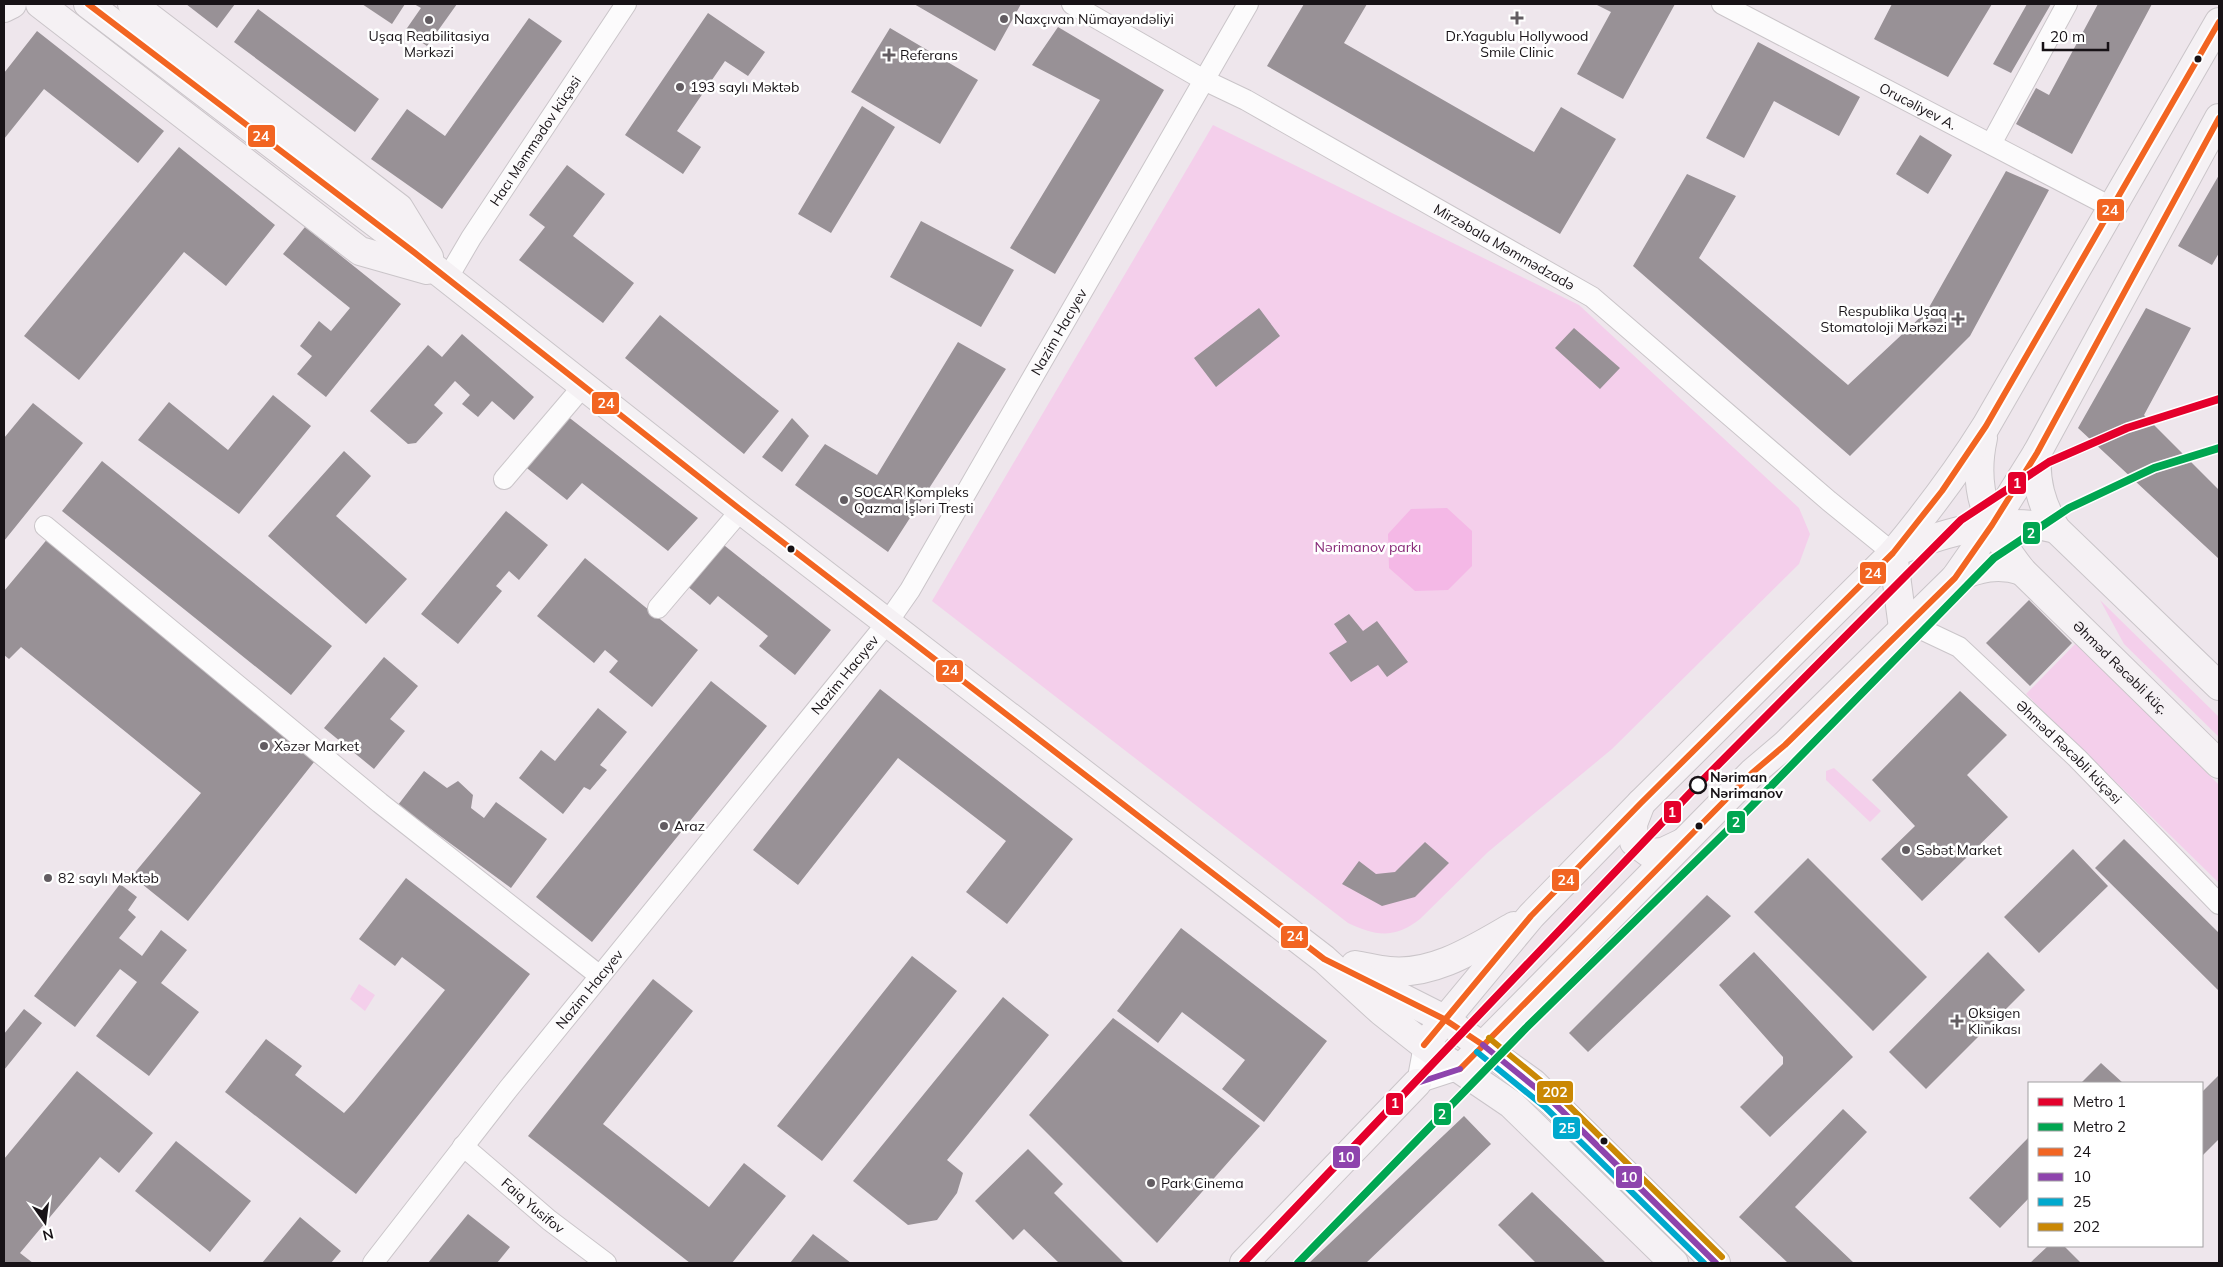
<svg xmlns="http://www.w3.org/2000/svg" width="2223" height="1267" font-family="Mulish,sans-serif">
	<rect width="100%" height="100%" fill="#eee6ec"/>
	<path fill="#f4cfeb" d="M 1213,125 L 1579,305 L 1799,508 L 1810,534 L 1799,564 L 1612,749 L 1488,852 L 1420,919 C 1395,939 1375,936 1348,923 L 932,601 Z
		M 2100,600 L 2219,717 L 2219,737 L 2124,644 Z
		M 2077,642 L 2219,785 L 2219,883 L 2026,694 Z
		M 1834,768 L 1881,811 L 1870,822 L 1826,780 L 1826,771 Z
		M 359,984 L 375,995 L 365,1011 L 350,999 Z"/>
	<path fill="#f4b8e6" d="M 1447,508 L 1472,531 L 1472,566 L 1448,590 L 1415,591 L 1389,568 L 1388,534 L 1411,509 Z"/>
	<path fill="#989196" d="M 186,4 L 235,4 L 217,28 Z
		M 362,4 L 405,4 L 392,24 Z
		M 414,4 L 457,4 L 427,46 L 405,31 L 421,8 Z
		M 914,4 L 1021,4 L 995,51 Z
		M 1304,4 L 1367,4 L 1344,43 L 1534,152 L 1561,107 L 1616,139 L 1560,234 L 1267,66 Z
		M 1595,4 L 1675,4 L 1623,99 L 1577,74 L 1611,12 Z
		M 1892,4 L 1992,4 L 1948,77 L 1874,39 Z
		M 2027,4 L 2051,4 L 2011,73 L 1993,64 Z
		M 2098,4 L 2152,4 L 2072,154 L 2016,124 L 2036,88 L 2049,95 Z
		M 258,9 L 379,99 L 355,132 L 234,42 Z
		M 708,13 L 765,52 L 748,76 L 725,61 L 677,131 L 701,147 L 683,174 L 625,135 Z
		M 529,18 L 562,41 L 442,209 L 371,159 L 407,109 L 445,136 Z
		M 1058,27 L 1164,90 L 1055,274 L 1010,248 L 1100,100 L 1032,65 Z
		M 890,28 L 978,80 L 940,144 L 851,92 Z
		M 37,31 L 164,131 L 138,163 L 44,89 L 4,139 L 4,73 Z
		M 1758,42 L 1860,97 L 1839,136 L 1774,101 L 1744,158 L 1706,138 Z
		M 862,106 L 895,127 L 831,233 L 798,214 Z
		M 1920,135 L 1952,155 L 1928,194 L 1896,174 Z
		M 179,147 L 275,225 L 226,286 L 184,252 L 79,380 L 24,336 Z
		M 567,165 L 605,194 L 573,236 L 634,283 L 603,323 L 519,260 L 545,227 L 529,215 Z
		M 2006,171 L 2049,190 L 1970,336 L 1850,456 L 1633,266 L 1687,174 L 1736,196 L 1699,258 L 1848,385 L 1927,311 Z
		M 2219,175 L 2219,253 L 2212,265 L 2178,246 Z
		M 921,221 L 1014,270 L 981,327 L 890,277 Z
		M 305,227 L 401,304 L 326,397 L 297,374 L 312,356 L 300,346 L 319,321 L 331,331 L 350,308 L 283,254 Z
		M 1259,308 L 1280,336 L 1216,387 L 1194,358 Z
		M 2146,308 L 2191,328 L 2144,415 L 2219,490 L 2219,559 L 2078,428 Z
		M 660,315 L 779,411 L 744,454 L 625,358 Z
		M 1574,328 L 1620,368 L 1600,389 L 1555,348 Z
		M 462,334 L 534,397 L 514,420 L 492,401 L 478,417 L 462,404 L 470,395 L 455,381 L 434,405 L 443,413 L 416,443 L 408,444 L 370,411 L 428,345 L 442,357 Z
		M 958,342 L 1006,369 L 888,552 L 795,485 L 825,444 L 877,475 Z
		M 273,395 L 311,426 L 239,514 L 138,440 L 169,402 L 228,450 Z
		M 33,403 L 83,443 L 4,541 L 4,438 Z
		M 562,412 L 698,518 L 668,551 L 582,483 L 567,500 L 523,465 Z
		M 792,418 L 809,436 L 782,472 L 762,457 Z
		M 344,451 L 371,476 L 336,516 L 407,579 L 366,624 L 268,536 Z
		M 102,461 L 332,646 L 291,695 L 62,511 Z
		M 506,511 L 548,545 L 519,580 L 509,571 L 496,586 L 502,591 L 458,644 L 421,614 Z
		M 49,537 L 318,757 L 188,921 L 132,876 L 201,793 L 21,647 L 9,659 L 4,655 L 4,591 Z
		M 720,542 L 831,630 L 795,675 L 759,646 L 768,636 L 718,596 L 710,605 L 686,585 Z
		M 585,558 L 698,650 L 652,707 L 609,672 L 618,661 L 605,650 L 594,663 L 537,616 Z
		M 2029,600 L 2072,643 L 2030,686 L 1986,643 Z
		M 1349,614 L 1363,631 L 1377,621 L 1408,662 L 1387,677 L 1378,665 L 1351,682 L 1329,653 L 1347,642 L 1334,624 Z
		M 384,657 L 418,686 L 390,719 L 405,731 L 374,769 L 324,728 Z
		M 711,681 L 767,726 L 592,942 L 536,897 Z
		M 880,689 L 1073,839 L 1007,924 L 966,892 L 1006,841 L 898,758 L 798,885 L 753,850 Z
		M 1960,691 L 2007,735 L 1967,775 L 2008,817 L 1922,901 L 1881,859 L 1915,826 L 1872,780 Z
		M 598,708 L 627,732 L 600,765 L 607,770 L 590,790 L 584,787 L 563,814 L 519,778 L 541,750 L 555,761 Z
		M 424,771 L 447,788 L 458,781 L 473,795 L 471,808 L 484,818 L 496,802 L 547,839 L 511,888 L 398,805 Z
		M 2124,839 L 2219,933 L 2219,991 L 2095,868 Z
		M 1425,842 L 1449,863 L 1415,897 L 1382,906 L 1342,884 L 1359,861 L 1376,874 L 1395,872 Z
		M 2073,849 L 2108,886 L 2039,953 L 2004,917 Z
		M 1808,858 L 1927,977 L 1873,1031 L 1754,912 Z
		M 406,878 L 530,974 L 356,1194 L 225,1092 L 266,1039 L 302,1066 L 295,1075 L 344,1113 L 354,1102 L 445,990 L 402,957 L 395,966 L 359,939 Z
		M 120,884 L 137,897 L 128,910 L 136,917 L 119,938 L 142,956 L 161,930 L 187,950 L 161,983 L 199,1012 L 149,1076 L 96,1036 L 137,982 L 120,969 L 75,1027 L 34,996 Z
		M 1707,895 L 1731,916 L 1588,1052 L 1569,1033 Z
		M 1181,928 L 1327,1041 L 1264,1122 L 1222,1089 L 1245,1060 L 1182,1012 L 1158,1043 L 1117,1011 Z
		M 1754,952 L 1853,1057 L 1770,1137 L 1740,1107 L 1783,1064 L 1783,1057 L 1719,985 Z
		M 1988,952 L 2025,990 L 1926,1089 L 1889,1052 Z
		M 912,956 L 957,991 L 822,1161 L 777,1126 Z
		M 653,979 L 693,1011 L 603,1124 L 709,1207 L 744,1163 L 786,1196 L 732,1263 L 690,1263 L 528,1136 Z
		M 1003,997 L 1049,1035 L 947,1160 L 963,1173 L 957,1193 L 937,1220 L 908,1225 L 853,1181 Z
		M 24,1009 L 42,1023 L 4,1070 L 4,1034 Z
		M 1113,1018 L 1260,1126 L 1157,1243 L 1029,1115 Z
		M 2101,1063 L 2123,1083 L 2081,1083 Z
		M 77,1071 L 153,1133 L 119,1173 L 100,1157 L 20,1253 L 33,1263 L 4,1263 L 4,1159 Z
		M 2219,1075 L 2219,1139 L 2202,1156 L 2202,1092 Z
		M 1843,1109 L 1867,1132 L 1795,1207 L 1854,1263 L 1788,1263 L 1739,1217 Z
		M 1464,1116 L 1491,1144 L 1366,1263 L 1309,1263 Z
		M 2029,1137 L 2029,1198 L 2000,1228 L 1969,1198 Z
		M 176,1141 L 251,1201 L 210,1252 L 135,1191 Z
		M 1028,1149 L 1063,1184 L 1054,1193 L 1124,1263 L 1059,1263 L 1024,1229 L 1013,1240 L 975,1201 Z
		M 1532,1192 L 1606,1263 L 1536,1263 L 1498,1225 Z
		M 468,1214 L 510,1247 L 497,1263 L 428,1263 Z
		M 300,1217 L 341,1251 L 331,1263 L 262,1263 Z
		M 813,1234 L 851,1263 L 790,1263 Z
		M 2048,1246 L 2064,1246 L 2081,1263 L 2030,1263 Z"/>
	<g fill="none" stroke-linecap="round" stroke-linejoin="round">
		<defs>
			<g id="street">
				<path id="s1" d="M 1072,4 L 1204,80 L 1246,100 L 1592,297 L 1829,501 L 1893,553"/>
				<path id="s2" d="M 1722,4 L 2113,208"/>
				<path d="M 1991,144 L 2067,4"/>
				<path id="s3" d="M 447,279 L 471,238 L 626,4"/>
				<path d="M 504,479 L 584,385"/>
				<path d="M 45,526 L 380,803 L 600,976"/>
				<path d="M 658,608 L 741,510"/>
				<path id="s4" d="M 1903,628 L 1923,630 L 1959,647 L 2077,758 L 2219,904"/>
				<path d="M 1424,1045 L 1417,1083 L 1460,1069"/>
				<path id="s5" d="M 463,1146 L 549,1220 L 606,1263"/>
				<path id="s6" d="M 373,1263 L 509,1088 L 887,623 L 910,590 L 1248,4"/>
			</g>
			<g id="secondary">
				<path d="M 40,4 L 360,251 L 427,270"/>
				<path d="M 88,4 L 415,253 L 741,510 L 1324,959 L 1381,1011 L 1424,1045 L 1511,1104 L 1674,1263"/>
				<path d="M 132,4 L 399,208 L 429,257"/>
				<path d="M 4,8 L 12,4"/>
				<path id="s7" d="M 1983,438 C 1971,492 1989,529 2022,571 L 2219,764"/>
				<path d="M 2037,453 C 2035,481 2041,504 2056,529 L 2219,686"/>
				<path d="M 1895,552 C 1946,532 2001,515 2056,529"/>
				<path d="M 1893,553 L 1903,628"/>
				<path d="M 1955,578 C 1979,568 1998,563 2022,571"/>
				<path d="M 1641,803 L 1633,824 L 1634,842 L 1649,853 L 1663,852 L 1682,843"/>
				<path d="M 1355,965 C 1367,967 1378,970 1389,971 C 1434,976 1477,947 1514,926"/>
				<path d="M 1353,973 L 1444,1019 L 1533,1083 L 1716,1263"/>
				<path d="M 1424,1045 L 1531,916 L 1641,803 L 1893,553 C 1927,512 1958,471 1986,426 L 2219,22"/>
				<path d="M 1460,1069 L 1752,773 L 1785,745 L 1955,578 L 1992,525 L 2037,453 L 2219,118"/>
				<path d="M 1244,1263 L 1417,1083"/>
			</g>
		</defs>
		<use href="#street" stroke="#cac5c9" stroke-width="22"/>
		<use href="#secondary" stroke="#cac5c9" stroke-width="30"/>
		<use href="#street" stroke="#fcfbfc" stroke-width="20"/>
		<use href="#secondary" stroke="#f5f1f4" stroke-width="28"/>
		<defs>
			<path id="bus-1" d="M 88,4 L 415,253 L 741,510 L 1324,959 L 1444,1019 L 1483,1045
				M 1424,1045 L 1531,916 L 1641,803 L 1893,553 L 1942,491 L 1986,426 L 2219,22
				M 1460,1069 L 1752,773 L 1785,745 L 1955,578 L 1992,525 L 2037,453 L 2219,118"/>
			<path id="bus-2" d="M 1483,1045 L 1552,1101 L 1716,1263
				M 1244,1263 L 1417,1083 L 1460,1069"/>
			<path id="bus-3" d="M 1477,1052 L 1546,1108 L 1704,1263"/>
			<path id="bus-4" d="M 1489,1038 L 1558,1095 L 1722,1257"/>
		</defs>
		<use href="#bus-1" stroke="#fff" stroke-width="10"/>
		<use href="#bus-2" stroke="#fff" stroke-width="10"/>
		<use href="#bus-3" stroke="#fff" stroke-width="10"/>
		<use href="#bus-4" stroke="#fff" stroke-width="10"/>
		<use href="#bus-1" stroke="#f26522" stroke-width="6"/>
		<use href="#bus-2" stroke="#8e44ad" stroke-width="6"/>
		<use href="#bus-3" stroke="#00a9ce" stroke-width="6"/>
		<use href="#bus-4" stroke="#ca8804" stroke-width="6"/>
		<defs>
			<path id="metro-1" d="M 1243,1263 L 1695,788 L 1961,520 L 2049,462 L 2127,428 L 2219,399"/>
			<path id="metro-2" d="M 1298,1263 L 1526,1028 L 1736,822 L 1994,558 L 2069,508 L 2154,468 L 2219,448"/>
		</defs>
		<use href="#metro-1" stroke="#fff" stroke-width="11"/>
		<use href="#metro-2" stroke="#fff" stroke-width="11"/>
		<use href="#metro-1" stroke="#e4002b" stroke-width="8"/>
		<use href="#metro-2" stroke="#00a651" stroke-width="8"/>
	</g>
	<g fill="#625c61" stroke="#fff" stroke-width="2">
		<path d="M1514.5 10.5h5v5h5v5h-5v5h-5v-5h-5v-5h5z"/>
		<circle cx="1004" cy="19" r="5"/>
		<circle cx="429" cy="20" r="5"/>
		<path d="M886.5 47.5h5v5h5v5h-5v5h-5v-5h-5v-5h5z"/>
		<circle cx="680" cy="87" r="5"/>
		<path d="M1955.5 311.5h5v5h5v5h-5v5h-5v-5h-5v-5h5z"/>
		<circle cx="844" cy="500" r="5"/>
		<circle cx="264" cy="746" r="5"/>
		<circle cx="664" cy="826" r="5"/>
		<circle cx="1906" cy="850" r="5"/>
		<circle cx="48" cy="878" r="5"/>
		<path d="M1954.5 1013.5h5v5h5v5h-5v5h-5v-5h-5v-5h5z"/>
		<circle cx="1151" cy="1183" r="5"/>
	</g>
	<g fill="#171216" stroke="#fff" stroke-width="2">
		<circle cx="2198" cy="59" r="4.5"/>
		<circle cx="791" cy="549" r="4.5"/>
		<circle cx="1699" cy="826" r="4.5"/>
		<circle cx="1604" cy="1141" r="4.5"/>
	</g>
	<circle fill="#fff" stroke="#171216" stroke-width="2.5" cx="1698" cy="785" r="8"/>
	<g text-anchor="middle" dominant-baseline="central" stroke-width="5" stroke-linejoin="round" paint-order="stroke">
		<g font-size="14" fill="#171216" stroke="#fff" text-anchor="start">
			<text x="1014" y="19">Naxçıvan Nümayəndəliyi</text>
			<text x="429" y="36" text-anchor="middle">Uşaq Reabilitasiya<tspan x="429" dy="16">Mərkəzi</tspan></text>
			<text x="1517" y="36" text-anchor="middle">Dr.Yagublu Hollywood<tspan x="1517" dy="16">Smile Clinic</tspan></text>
			<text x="900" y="55">Referans</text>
			<text x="690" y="87">193 saylı Məktəb</text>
			<text x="1947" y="311" text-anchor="end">Respublika Uşaq<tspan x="1947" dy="16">Stomatoloji Mərkəzi</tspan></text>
			<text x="854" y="492">SOCAR Kompleks<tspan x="854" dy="16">Qazma İşləri Tresti</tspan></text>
			<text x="274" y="746">Xəzər Market</text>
			<text x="674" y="826">Araz</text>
			<text x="1916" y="850">Səbət Market</text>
			<text x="58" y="878">82 saylı Məktəb</text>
			<text x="1968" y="1013">Oksigen<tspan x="1968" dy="16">Klinikası</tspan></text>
			<text x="1161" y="1183">Park Cinema</text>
		</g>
		<g font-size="14" fill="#171216" stroke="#fff">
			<text stroke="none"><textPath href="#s2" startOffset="221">Orucəliyev A.</textPath></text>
			<text stroke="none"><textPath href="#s3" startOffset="164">Hacı Məmmədov küçəsi</textPath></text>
			<text stroke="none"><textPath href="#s1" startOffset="496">Mirzəbala Məmmədzadə</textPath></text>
			<text stroke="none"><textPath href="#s6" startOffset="1159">Nazim Hacıyev</textPath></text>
			<text stroke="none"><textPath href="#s7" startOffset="282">Əhməd Rəcəbli küç.</textPath></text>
			<text stroke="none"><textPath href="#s6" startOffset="754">Nazim Hacıyev</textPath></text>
			<text stroke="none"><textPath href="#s4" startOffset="212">Əhməd Rəcəbli küçəsi</textPath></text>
			<text stroke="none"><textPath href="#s6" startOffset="349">Nazim Hacıyev</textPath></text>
			<text stroke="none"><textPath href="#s5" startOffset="92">Faiq Yusifov</textPath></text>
		</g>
		<g font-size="14" fill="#872a78" stroke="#fff">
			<text x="1368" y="547">Nərimanov parkı</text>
		</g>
		<g font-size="14" font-weight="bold" fill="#171216" stroke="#fff" text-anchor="start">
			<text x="1710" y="777">Nəriman<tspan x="1710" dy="16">Nərimanov</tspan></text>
		</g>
	</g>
	<g stroke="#fff" stroke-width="2">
		<rect x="247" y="124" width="29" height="24" rx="5" fill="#f26522"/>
		<rect x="2096" y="198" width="29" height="24" rx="5" fill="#f26522"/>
		<rect x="591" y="391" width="29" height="24" rx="5" fill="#f26522"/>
		<rect x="2007" y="471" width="20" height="24" rx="5" fill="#e4002b"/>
		<rect x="2022" y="521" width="19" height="24" rx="5" fill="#00a651"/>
		<rect x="1859" y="561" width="28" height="24" rx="5" fill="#f26522"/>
		<rect x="935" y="659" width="29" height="24" rx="5" fill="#f26522"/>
		<rect x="1663" y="800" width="19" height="24" rx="5" fill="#e4002b"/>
		<rect x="1726" y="810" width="20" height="24" rx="5" fill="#00a651"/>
		<rect x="1551" y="868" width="29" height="24" rx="5" fill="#f26522"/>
		<rect x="1280" y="925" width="29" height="24" rx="5" fill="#f26522"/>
		<rect x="1536" y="1080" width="38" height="24" rx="5" fill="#ca8804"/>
		<rect x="1385" y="1092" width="19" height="24" rx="5" fill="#e4002b"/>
		<rect x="1433" y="1102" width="19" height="24" rx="5" fill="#00a651"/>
		<rect x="1552" y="1116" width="29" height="24" rx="5" fill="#00a9ce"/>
		<rect x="1332" y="1145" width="29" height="24" rx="5" fill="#8e44ad"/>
		<rect x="1615" y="1165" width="28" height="24" rx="5" fill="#8e44ad"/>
	</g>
	<g font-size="14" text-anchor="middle" font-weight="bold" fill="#fff">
		<text x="261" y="141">24</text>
		<text x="2110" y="215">24</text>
		<text x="606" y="408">24</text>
		<text x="2017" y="488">1</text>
		<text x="2031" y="538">2</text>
		<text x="1873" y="578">24</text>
		<text x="950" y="675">24</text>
		<text x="1672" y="817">1</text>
		<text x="1736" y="827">2</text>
		<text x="1566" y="885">24</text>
		<text x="1295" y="941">24</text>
		<text x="1555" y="1097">202</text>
		<text x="1395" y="1108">1</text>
		<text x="1442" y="1119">2</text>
		<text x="1567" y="1133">25</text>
		<text x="1346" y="1162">10</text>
		<text x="1629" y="1182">10</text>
	</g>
	<rect width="2223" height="1267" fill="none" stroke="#171216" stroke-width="10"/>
	<rect x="2028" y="1082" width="175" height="165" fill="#ffffff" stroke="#a2a0a2"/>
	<rect x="2038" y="1098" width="25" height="8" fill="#e4002b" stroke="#a2a0a2"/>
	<text x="2073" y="1107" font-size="15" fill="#171216">Metro 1</text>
	<rect x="2038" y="1123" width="25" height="8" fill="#00a651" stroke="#a2a0a2"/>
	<text x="2073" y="1132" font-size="15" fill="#171216">Metro 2</text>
	<rect x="2038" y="1148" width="25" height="8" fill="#f26522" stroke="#a2a0a2"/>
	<text x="2073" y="1157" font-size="15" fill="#171216">24</text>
	<rect x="2038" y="1173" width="25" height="8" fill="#8e44ad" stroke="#a2a0a2"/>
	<text x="2073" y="1182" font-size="15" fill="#171216">10</text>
	<rect x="2038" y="1198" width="25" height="8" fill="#00a9ce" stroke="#a2a0a2"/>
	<text x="2073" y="1207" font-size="15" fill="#171216">25</text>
	<rect x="2038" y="1223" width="25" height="8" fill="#ca8804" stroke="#a2a0a2"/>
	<text x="2073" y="1232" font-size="15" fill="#171216">202</text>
	<g transform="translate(45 1222) rotate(166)" stroke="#ffffff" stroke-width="4" paint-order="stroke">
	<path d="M0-4L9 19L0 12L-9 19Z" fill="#171216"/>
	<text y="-8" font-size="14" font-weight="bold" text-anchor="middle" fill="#171216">N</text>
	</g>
	<path d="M2043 42v8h65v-8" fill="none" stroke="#171216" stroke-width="2.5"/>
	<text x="2050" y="42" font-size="15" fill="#171216" stroke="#ffffff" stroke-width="4" paint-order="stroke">20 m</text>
</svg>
